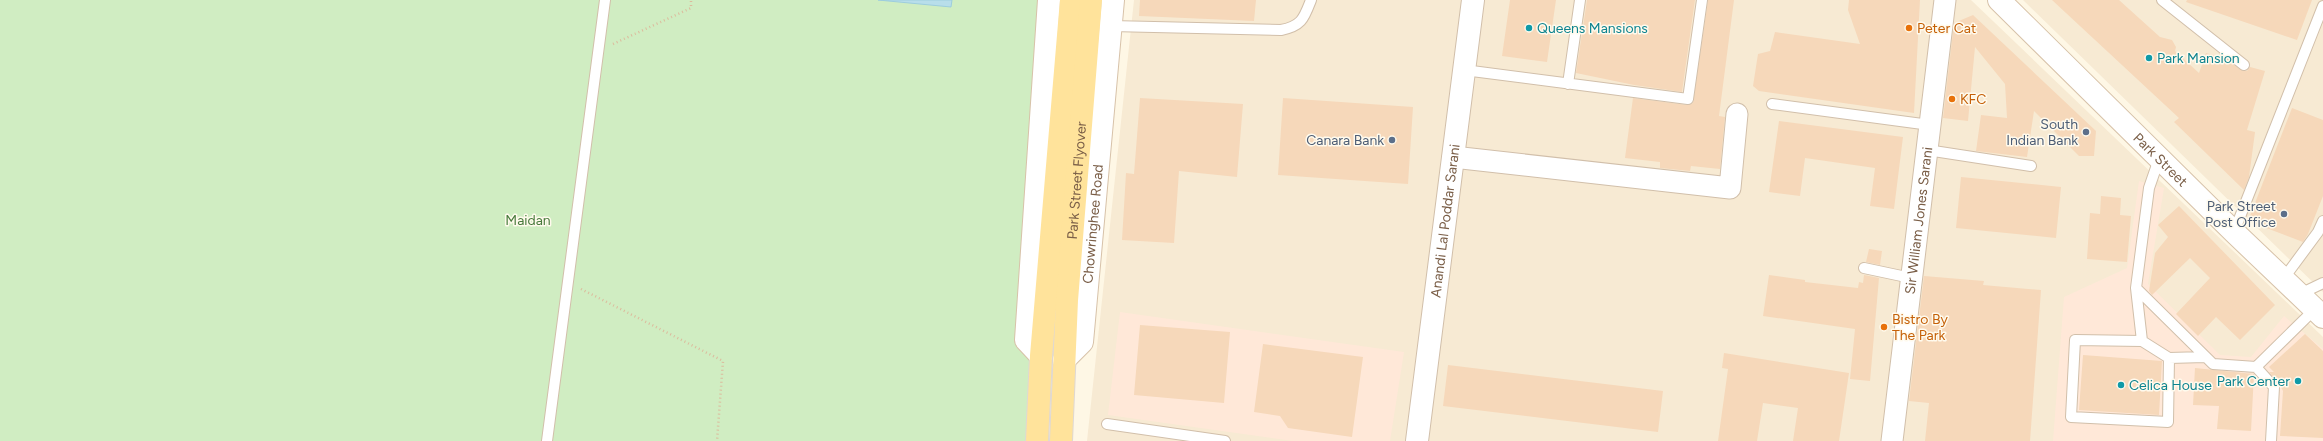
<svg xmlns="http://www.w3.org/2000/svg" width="2323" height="441" font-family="Figtree,sans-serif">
	<rect width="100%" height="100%" fill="#fef7e5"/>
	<path fill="#f7ead3" d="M 1134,0 L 1971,0 L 2323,337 L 2323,441 L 1087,441 Z
		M 2023,0 L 2323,0 L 2323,292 Z"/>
	<path fill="#ffe8d8" d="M 2139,181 L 2164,188 L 2148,284 L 2220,355 L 2251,357 L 2284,316 L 2323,349 L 2323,441 L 2053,441 L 2064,297 L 2127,268 Z
		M 1120,312 L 1404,352 L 1390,441 L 1293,441 L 1108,415 Z"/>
	<path fill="#d0edc2" d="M 0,0 L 1056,0 L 1035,441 L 0,441 Z"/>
	<path fill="#b8deea" stroke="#9dcddd" d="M 878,0 L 952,0 L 951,7 Z"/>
	<path fill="#f6d8ba" d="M 1140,0 L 1256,0 L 1254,21 L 1139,16 Z
		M 1510,0 L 1556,0 L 1547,62 L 1502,56 Z
		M 1587,0 L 1695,0 L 1682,92 L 1634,85 L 1576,73 Z
		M 1708,0 L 1734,0 L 1719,116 L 1725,117 L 1720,169 L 1691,166 L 1690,171 L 1660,168 L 1660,162 L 1625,158 L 1633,98 L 1687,105 L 1693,103 Z
		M 1849,0 L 1920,0 L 1914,113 L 1759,91 L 1753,86 L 1758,54 L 1770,51 L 1775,32 L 1860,44 L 1848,10 Z
		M 2052,0 L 2119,0 L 2160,37 L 2172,40 L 2176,47 L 2175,51 L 2199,73 L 2206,53 L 2226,59 L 2243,71 L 2247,71 L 2250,67 L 2265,71 L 2247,130 L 2255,132 L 2249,177 L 2244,190 L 2174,122 L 2179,118 Z
		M 2187,0 L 2312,0 L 2297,40 L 2186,2 Z
		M 1973,15 L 2096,131 L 2094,156 L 2079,156 L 2034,111 L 2027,157 L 1976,151 L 1981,115 L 2007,118 L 2005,84 L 1975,47 L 1968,121 L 1943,118 L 1954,23 Z
		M 1140,98 L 1243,104 L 1237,177 L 1179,171 L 1174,243 L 1122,240 L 1126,173 L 1134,174 Z
		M 1283,98 L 1413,107 L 1408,184 L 1278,175 Z
		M 2292,108 L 2323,120 L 2323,196 L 2308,234 L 2303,242 L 2248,221 Z
		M 1779,121 L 1903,137 L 1894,209 L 1870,206 L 1875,168 L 1805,158 L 1800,196 L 1769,192 Z
		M 1961,177 L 2061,187 L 2056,238 L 1956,228 Z
		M 2101,196 L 2121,198 L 2120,215 L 2131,216 L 2127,262 L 2087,259 L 2090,213 L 2100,214 Z
		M 2179,206 L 2275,305 L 2240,340 L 2216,317 L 2198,336 L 2176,314 L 2210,278 L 2190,258 L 2152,295 L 2149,291 L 2155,253 L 2168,237 L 2158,225 Z
		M 1869,249 L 1882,251 L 1880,265 L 1866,262 Z
		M 1769,275 L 1805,280 L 1805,282 L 1858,288 L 1859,282 L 1863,283 L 1864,275 L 1879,278 L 1870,381 L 1850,379 L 1855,329 L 1763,316 Z
		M 1924,276 L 1984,281 L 1983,285 L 2041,290 L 2030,441 L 1925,441 L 1929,403 L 1909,401 Z
		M 1140,325 L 1230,332 L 1224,403 L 1134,395 Z
		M 2305,334 L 2323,351 L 2323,438 L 2280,436 L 2283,391 L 2279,383 L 2269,372 L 2274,372 L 2269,367 Z
		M 1263,344 L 1363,357 L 1352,437 L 1288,428 L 1280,416 L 1254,412 Z
		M 1724,353 L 1849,373 L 1839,441 L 1793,441 L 1798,408 L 1763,403 L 1757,441 L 1718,441 L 1728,369 L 1722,368 Z
		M 2083,355 L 2162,361 L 2159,415 L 2079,410 Z
		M 1448,365 L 1663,391 L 1658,432 L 1443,406 Z
		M 2195,368 L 2254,374 L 2251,431 L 2217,429 L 2219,406 L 2193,405 Z"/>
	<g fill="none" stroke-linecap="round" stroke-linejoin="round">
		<defs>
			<path id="service" d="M 2162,0 L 2244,65
				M 1111,26 L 1281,30 C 1302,26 1304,18 1311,0
				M 1464,70 L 1688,99 L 1702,0
				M 1568,84 L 1580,0
				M 1772,104 L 1930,125
				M 1927,150 L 2031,166
				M 2234,232 L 2323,6
				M 1864,268 L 1911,278
				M 2284,278 L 2318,232 L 2323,221
				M 2136,288 L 2213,364 L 2256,367 L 2274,387 L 2271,441
				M 2300,294 L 2323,283
				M 2075,340 L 2142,341 L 2169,358 L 2168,422 L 2071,417 Z
				M 2142,341 L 2136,288 L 2149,188 L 2159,159
				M 2169,358 L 2205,357
				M 2256,367 L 2315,309
				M 1107,424 L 1225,441
				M 547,441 L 605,0"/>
			<g id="minor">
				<path d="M 1453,157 L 1730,188 L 1737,114"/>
				<path id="s1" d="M 1892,441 L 1945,0"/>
			</g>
			<g id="tertiary">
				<path id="s2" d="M 1417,441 L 1473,0"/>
			</g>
			<g id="secondary">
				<path id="s3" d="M 1999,0 L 2234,232 L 2323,317"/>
				<path d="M 1041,356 L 1026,340 L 1049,0"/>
				<path id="s4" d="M 1064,360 L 1082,342 L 1113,0"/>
			</g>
			<g id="primary">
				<path d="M 1037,441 L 1041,356 L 1071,0"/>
				<path id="s5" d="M 1061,441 L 1067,300 L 1091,0"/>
			</g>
		</defs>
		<use href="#service" stroke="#d1bfaa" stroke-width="12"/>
		<use href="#minor" stroke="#d1bfaa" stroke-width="23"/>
		<use href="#tertiary" stroke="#d1bfaa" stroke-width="24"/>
		<use href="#secondary" stroke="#d7c2a9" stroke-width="24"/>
		<use href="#primary" stroke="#dfd8d3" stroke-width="24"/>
		<path stroke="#dcbb9d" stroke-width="2.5" stroke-dasharray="1 3" stroke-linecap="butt" d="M 613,44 L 691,8 L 691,0
			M 581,289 L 723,361 L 717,441"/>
		<use href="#service" stroke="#fff" stroke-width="10"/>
		<use href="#minor" stroke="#fff" stroke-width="21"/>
		<use href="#tertiary" stroke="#fff" stroke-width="22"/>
		<use href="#secondary" stroke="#fff" stroke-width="22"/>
		<use href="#primary" stroke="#ffe39b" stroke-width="22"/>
	</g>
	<g fill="#0f9aa8" stroke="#fffaed" stroke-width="1.5">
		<circle cx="1529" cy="28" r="4"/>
		<circle cx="2149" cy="58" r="4"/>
		<circle cx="2298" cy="381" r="4"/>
		<circle cx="2121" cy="385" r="4"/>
	</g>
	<g fill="#e8710a" stroke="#fffaed" stroke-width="1.5">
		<circle cx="1909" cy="28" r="4"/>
		<circle cx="1952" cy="99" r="4"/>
		<circle cx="1884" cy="327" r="4"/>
	</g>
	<g fill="#5c6f8a" stroke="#fffaed" stroke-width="1.5">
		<circle cx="2086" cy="132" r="4"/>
		<circle cx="1392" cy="140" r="4"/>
		<circle cx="2284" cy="214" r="4"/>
	</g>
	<g text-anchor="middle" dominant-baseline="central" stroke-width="3" stroke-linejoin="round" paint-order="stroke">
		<g font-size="14" fill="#0d838f" stroke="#fffaed" text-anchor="start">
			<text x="1537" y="28">Queens Mansions</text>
			<text x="2157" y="58">Park Mansion</text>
			<text x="2290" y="381" text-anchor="end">Park Center</text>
			<text x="2129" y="385">Celica House</text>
		</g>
		<g font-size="14" fill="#c56008" stroke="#fffaed" text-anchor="start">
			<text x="1917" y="28">Peter Cat</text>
			<text x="1960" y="99">KFC</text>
			<text x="1892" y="319">Bistro By<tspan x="1892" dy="16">The Park</tspan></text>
		</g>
		<g font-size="14" fill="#4e5e75" stroke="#fffaed" text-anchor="end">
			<text x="2078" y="124">South<tspan x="2078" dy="16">Indian Bank</tspan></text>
			<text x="1384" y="140">Canara Bank</text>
			<text x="2276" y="206">Park Street<tspan x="2276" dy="16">Post Office</tspan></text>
		</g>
		<g font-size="14" fill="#7a5e47" stroke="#fffaed">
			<text stroke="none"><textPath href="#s3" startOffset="227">Park Street</textPath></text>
			<text stroke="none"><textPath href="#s5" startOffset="261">Park Street Flyover</textPath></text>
			<text stroke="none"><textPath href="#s2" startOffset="222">Anandi Lal Poddar Sarani</textPath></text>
			<text stroke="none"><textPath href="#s1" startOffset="222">Sir William Jones Sarani</textPath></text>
			<text stroke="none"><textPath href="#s4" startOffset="144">Chowringhee Road</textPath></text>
		</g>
		<g font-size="14" fill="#487a3c" stroke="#fffaed">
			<text x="528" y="220">Maidan</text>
		</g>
	</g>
</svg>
